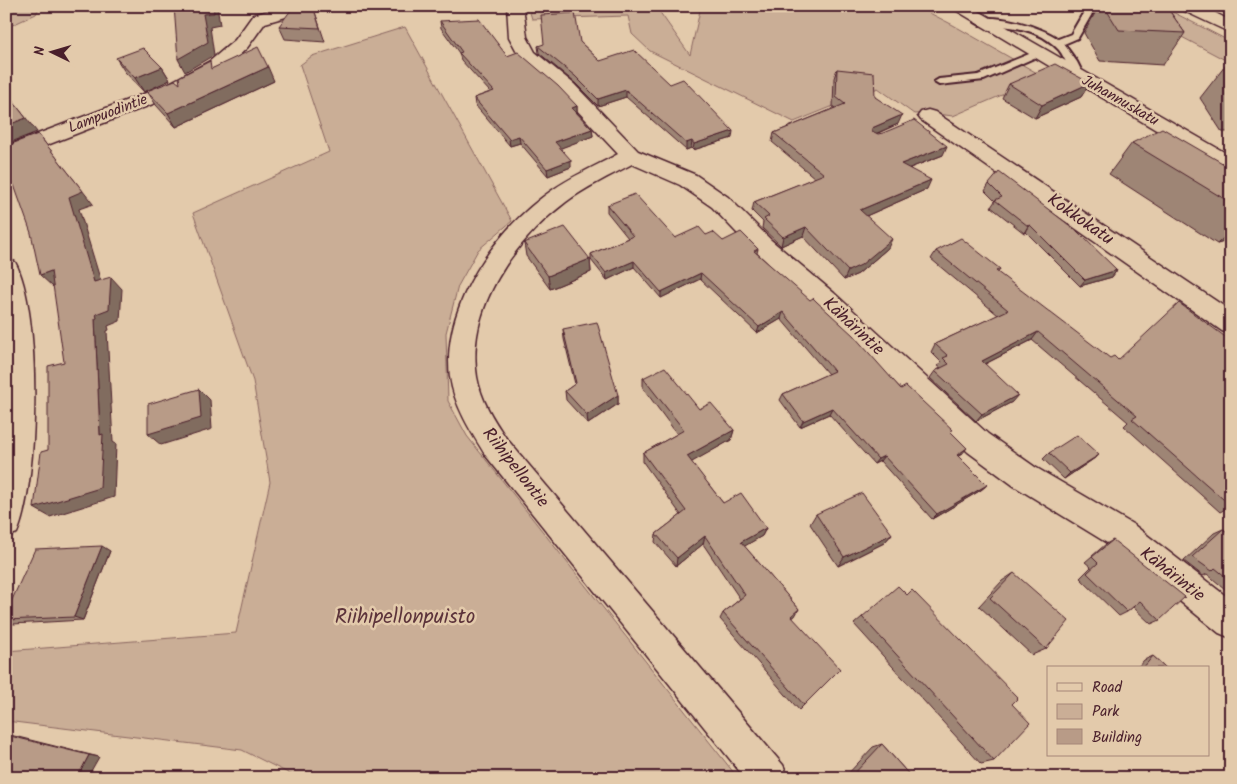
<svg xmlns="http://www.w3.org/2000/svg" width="1237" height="784" font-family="Kalam,sans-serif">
	<rect width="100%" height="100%" fill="#e3caab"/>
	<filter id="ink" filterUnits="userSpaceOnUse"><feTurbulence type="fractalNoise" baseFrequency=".02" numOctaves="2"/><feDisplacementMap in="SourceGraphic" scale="10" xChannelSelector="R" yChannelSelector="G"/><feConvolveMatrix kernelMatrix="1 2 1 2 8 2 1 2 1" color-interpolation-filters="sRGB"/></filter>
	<g filter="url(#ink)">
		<path fill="#caae96" stroke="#8a6660" d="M 6,6 L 40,6 L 36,14 L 6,28 Z
			M 528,6 L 647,6 L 659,11 L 690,55 L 701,6 L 916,6 L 953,25 L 1044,77 L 953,116 L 929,113 L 914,114 L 878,88 L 794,122 L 650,51 L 632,34 L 628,16 L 532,19 Z
			M 1123,6 L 1161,6 L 1231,42 L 1231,63 Z
			M 405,27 L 512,221 L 478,250 L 458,286 L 446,333 L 448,401 L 467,436 L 738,778 L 298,778 L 242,750 L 6,721 L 6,651 L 236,633 L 270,482 L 253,381 L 193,213 L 329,152 L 300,65 L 312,56 Z"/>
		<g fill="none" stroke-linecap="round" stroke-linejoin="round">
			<defs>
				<path id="lane" d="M 1085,10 L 1093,12 L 1078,38 L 1064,44 L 1077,62 L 1085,78 L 1080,81 C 1071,79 1066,58 1059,50 C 1038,27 1009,26 980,25 L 975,22 C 989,10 1045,28 1058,39 L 1071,34 Z
					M 1034,52 L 1043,54 L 984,80 L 939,85 L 934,82 L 939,79 L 978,75 Z"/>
				<path id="street" d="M 285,6 L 312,6 L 310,10 L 265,23 L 247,48 L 224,69 L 176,95 L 6,161 L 6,146 L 162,87 L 210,61 L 235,40 L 253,15 Z
					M 507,6 L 523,6 L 527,37 L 535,52 L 574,84 L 638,151 L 696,175 L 728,197 L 771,240 L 834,293 L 988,434 L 1035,467 L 1134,525 L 1231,600 L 1231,638 L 1219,633 L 1112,546 L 1014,486 L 968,452 L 816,307 L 755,252 L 712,207 L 680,185 L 632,164 C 610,176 586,187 566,202 C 514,241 466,308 477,377 C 481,400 493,419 506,438 L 783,765 L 789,778 L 745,778 L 486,456 C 471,432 454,405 450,377 C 441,306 496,229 551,191 C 572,176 596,166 618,154 L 560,92 L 521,59 L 509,37 Z
					M 949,6 L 970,6 L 1231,156 L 1231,172 L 1223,170 Z
					M 928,110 L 935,112 L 1231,311 L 1231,334 L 1222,331 L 921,120 L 918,116 L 921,112 Z
					M 6,259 L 15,262 C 42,310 39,483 17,533 L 6,537 Z"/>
				<path id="secondary" d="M 1180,6 L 1202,6 L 1231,21 L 1231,33 L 1182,10 Z"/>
			</defs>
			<use href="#lane" stroke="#4a1f2b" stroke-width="4"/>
			<use href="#street" stroke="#4a1f2b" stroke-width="3"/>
			<use href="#secondary" stroke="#4a1f2b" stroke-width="3"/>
			<use href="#lane" fill="#e3caab" fill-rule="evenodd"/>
			<use href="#street" fill="#e3caab" fill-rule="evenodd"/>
			<use href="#secondary" fill="#e3caab" fill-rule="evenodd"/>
		</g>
		<path fill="#9e8574" stroke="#4a1f2b" d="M 313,6 L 325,42 L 285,39 L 279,26 Z
			M 1099,6 L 1166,6 L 1185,33 L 1163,65 L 1100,61 L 1084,33 Z
			M 440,21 L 507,56 L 577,106 L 577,113 L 592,129 L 593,136 L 560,148 L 571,167 L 548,176 L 520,143 L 510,146 L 475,105 L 474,98 L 490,92 L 461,60 L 459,53 L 441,28 Z
			M 580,42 L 600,61 L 670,84 L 732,138 L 693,150 L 691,148 L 686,150 L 626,97 L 598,106 L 575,83 L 539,53 L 538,46 Z
			M 116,58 L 162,67 L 170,80 L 144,92 L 125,72 Z
			M 1225,66 L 1231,67 L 1231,132 L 1222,132 L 1200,98 Z
			M 214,68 L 274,81 L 176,127 L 156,105 L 147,91 L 180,84 Z
			M 837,69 L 875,97 L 898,124 L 876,134 L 943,155 L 910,168 L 927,189 L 866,216 L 888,248 L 858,274 L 844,280 L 803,236 L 781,246 L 762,228 L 763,222 L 752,211 L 754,202 L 815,178 L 772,142 L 774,133 L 835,108 L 833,107 L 834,78 Z
			M 1090,83 L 1081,97 L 1035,118 L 1002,98 L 1009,84 Z
			M 1132,143 L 1231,168 L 1231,240 L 1217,244 L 1109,174 Z
			M 989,184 L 1117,270 L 1112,277 L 1080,286 L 1026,232 L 1024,233 L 991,207 L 995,201 L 985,191 Z
			M 607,205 L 675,238 L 706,235 L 723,241 L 758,249 L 757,253 L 901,389 L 951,432 L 962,454 L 958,456 L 987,485 L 981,490 L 932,519 L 880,461 L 874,464 L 829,414 L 800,427 L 780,400 L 783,394 L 828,374 L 781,319 L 757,333 L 700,279 L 661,298 L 634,267 L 607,280 L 591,260 L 591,254 L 628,238 L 607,212 Z
			M 524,243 L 590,259 L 591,272 L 550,289 L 526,256 Z
			M 936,251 L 1000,269 L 998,273 L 1231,506 L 1220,512 L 1124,426 L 1128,422 L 1032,340 L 985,364 L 1012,402 L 976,421 L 930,378 L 935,371 L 941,368 L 938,366 L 941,362 L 931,352 L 935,344 L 998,315 L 931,259 Z
			M 563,329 L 618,395 L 618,404 L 588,424 L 566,400 L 565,391 L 575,384 L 564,339 Z
			M 643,378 L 699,409 L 734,430 L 731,440 L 691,462 L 723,503 L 766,528 L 762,536 L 744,546 L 799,609 L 792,618 L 804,705 L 799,710 L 720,619 L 723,613 L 740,599 L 703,544 L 676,566 L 655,542 L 656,534 L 681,515 L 643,462 L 643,453 L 677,434 L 643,388 Z
			M 1049,453 L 1099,455 L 1092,460 L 1064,479 L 1043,459 Z
			M 816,514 L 892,534 L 884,543 L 838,566 L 810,524 Z
			M 1223,529 L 1231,535 L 1231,594 L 1207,574 L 1203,576 L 1184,561 L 1214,533 Z
			M 1113,540 L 1160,620 L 1151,624 L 1133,607 L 1127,612 L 1119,616 L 1080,578 L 1091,567 L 1085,562 L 1106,544 Z
			M 110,551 L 83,620 L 13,624 L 6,622 L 6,613 Z
			M 1014,573 L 1046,649 L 1032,655 L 979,606 L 1002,581 Z
			M 862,617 L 1012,704 L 994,761 L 981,764 L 854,624 Z
			M 1153,656 L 1166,668 L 1137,668 L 1144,660 Z
			M 6,734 L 99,757 L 6,778 Z
			M 882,744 L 912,778 L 844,778 L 873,747 Z"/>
		<path fill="#816c5e" stroke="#4a1f2b" d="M 213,6 L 217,6 L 220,25 L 210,27 L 214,55 L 185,72 L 178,59 L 203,14 Z
			M 162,67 L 170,80 L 144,92 L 135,78 Z
			M 268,67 L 274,81 L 176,127 L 168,113 Z
			M 1090,83 L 1081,97 L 1035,118 L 1042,105 Z
			M 626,90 L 626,97 L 598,106 L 598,99 Z
			M 12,100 L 37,132 L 6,144 L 6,126 Z
			M 577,106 L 577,113 L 572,108 Z
			M 902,115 L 898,124 L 868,137 L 872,128 Z
			M 592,129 L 593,136 L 556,150 L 555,142 Z
			M 733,131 L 732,138 L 693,150 L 694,144 Z
			M 38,134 L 93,204 L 79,209 L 105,295 L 94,282 Z
			M 519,136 L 520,143 L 510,146 L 509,139 Z
			M 692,141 L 691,148 L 686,150 L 686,143 Z
			M 947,146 L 943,155 L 897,173 L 901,164 Z
			M 571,160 L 571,167 L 548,176 L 547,169 Z
			M 931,180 L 927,189 L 857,220 L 860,210 Z
			M 1030,225 L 1026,232 L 1024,233 L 1028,226 Z
			M 806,227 L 803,236 L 781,246 L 783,237 Z
			M 1231,231 L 1231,240 L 1217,244 Z
			M 892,239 L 888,248 L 858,274 L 844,280 L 848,271 Z
			M 590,259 L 591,272 L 550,289 L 548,276 Z
			M 634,261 L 634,267 L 607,280 L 606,273 Z
			M 1117,270 L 1112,277 L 1080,286 L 1085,280 Z
			M 51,271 L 63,283 L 53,287 L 40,275 Z
			M 701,273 L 700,279 L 661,298 L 661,292 Z
			M 111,277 L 122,289 L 120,321 L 108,326 L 109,330 L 107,331 L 113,442 L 116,444 L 114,497 L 50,517 L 34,508 L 100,435 L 95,319 Z
			M 783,312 L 781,319 L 757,333 L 759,327 Z
			M 1038,332 L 1032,340 L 977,368 L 982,361 Z
			M 199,389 L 210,400 L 212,429 L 161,445 L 148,434 Z
			M 618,395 L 618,404 L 588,424 L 587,415 Z
			M 1018,395 L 1012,402 L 976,421 L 982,414 Z
			M 832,408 L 829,414 L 800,427 L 803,421 Z
			M 734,430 L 731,440 L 685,466 L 687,456 Z
			M 967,448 L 962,454 L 952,460 L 957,455 Z
			M 1099,455 L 1092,460 L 1064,479 L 1070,473 Z
			M 884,456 L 880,461 L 874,464 L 878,459 Z
			M 987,485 L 981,490 L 932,519 L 937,514 Z
			M 766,528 L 762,536 L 738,550 L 741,542 Z
			M 892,534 L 884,543 L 838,566 L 844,557 Z
			M 705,536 L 703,544 L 676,566 L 677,558 Z
			M 102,546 L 110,551 L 83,620 L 74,617 Z
			M 799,609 L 795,616 L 786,623 L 791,616 Z
			M 89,755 L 99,757 L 87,778 L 77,778 Z"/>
		<path fill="#b89b87" stroke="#4a1f2b" d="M 174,6 L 213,6 L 214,13 L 203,14 L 208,42 L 178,59 Z
			M 294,6 L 313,6 L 320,28 L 279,26 Z
			M 1104,6 L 1166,6 L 1185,33 L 1119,30 Z
			M 575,13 L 580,42 L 600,61 L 634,50 L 670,84 L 683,79 L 733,131 L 694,144 L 692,141 L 686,143 L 626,90 L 598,99 L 575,76 L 538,46 L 544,44 L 541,15 Z
			M 479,19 L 507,56 L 518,52 L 558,86 L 577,106 L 572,108 L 592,129 L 555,142 L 571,160 L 547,169 L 519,136 L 509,139 L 474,98 L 494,91 L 459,53 L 462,52 L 440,21 Z
			M 258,47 L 268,67 L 168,113 L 147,91 L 175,80 L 180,84 L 179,77 L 210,61 L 211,69 Z
			M 143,48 L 162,67 L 135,78 L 116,58 Z
			M 1055,64 L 1090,83 L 1042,105 L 1009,84 Z
			M 1225,66 L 1231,67 L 1231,74 Z
			M 837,69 L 874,73 L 875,97 L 902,115 L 872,128 L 872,131 L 878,134 L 883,133 L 914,120 L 947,146 L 901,164 L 931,180 L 860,210 L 892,239 L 861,265 L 848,271 L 806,227 L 783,237 L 764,219 L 769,216 L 754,202 L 824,174 L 774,133 L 845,104 L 836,97 Z
			M 12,100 L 26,118 L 6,126 L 6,103 Z
			M 1162,128 L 1231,168 L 1231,203 L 1132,143 Z
			M 38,134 L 83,191 L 69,197 L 94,282 L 111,277 L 109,309 L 96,314 L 97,318 L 95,319 L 100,435 L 103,434 L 100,488 L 34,508 L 41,452 L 48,450 L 48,366 L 64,362 L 51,271 L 40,275 L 31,233 L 14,185 L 6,173 L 6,146 Z
			M 999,172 L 1077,231 L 1117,270 L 1085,280 L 1030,225 L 1028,226 L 995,200 L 1002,197 L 989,184 Z
			M 635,194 L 675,238 L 699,227 L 706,235 L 713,232 L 723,241 L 741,232 L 758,249 L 754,251 L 810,300 L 813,298 L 817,302 L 853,335 L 901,389 L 906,386 L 953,430 L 950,431 L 967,448 L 957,455 L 987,485 L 937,514 L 884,456 L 878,459 L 832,408 L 803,421 L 783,394 L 834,371 L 783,312 L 759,327 L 701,273 L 661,292 L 634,261 L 606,273 L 591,254 L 633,236 L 607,205 Z
			M 565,227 L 590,259 L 548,276 L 524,243 Z
			M 961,238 L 1000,269 L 996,271 L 1110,358 L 1114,356 L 1118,360 L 1179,303 L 1231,341 L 1231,506 L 1132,419 L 1137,416 L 1038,332 L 982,361 L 1018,395 L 982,414 L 935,371 L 949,364 L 943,358 L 948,356 L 935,344 L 1008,310 L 936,251 Z
			M 597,322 L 618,395 L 587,415 L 565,391 L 576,383 L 563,329 Z
			M 665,367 L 699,409 L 711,403 L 734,430 L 687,456 L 723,503 L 741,493 L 766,528 L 741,542 L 799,609 L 791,616 L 840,669 L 804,705 L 723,613 L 745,595 L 705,536 L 677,558 L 656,534 L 686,511 L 643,453 L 684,430 L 643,378 Z
			M 199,389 L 201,418 L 148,434 L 148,404 Z
			M 1077,435 L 1099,455 L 1070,473 L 1049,453 Z
			M 862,493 L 892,534 L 844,557 L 816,514 Z
			M 1223,529 L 1231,535 L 1231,581 L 1215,568 L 1212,571 L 1192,557 Z
			M 1113,540 L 1185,597 L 1160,620 L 1140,601 L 1127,612 L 1087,573 L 1098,563 L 1092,557 Z
			M 102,546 L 74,617 L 6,620 L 6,613 L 35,549 Z
			M 1014,573 L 1069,621 L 1046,649 L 990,598 Z
			M 898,586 L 907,595 L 912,590 L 1018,698 L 1012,704 L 1030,723 L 994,761 L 862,617 Z
			M 1153,656 L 1166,668 L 1143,668 Z
			M 6,735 L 89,755 L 77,778 L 6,778 Z
			M 882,744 L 912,778 L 850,778 Z"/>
	</g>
	<g text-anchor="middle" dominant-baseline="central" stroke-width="5" stroke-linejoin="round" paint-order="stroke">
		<g font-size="15" fill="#4a1f2b" stroke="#e3caab">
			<text transform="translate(1120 101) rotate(30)">Juhannuskatu</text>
			<text transform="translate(108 114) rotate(-21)">Lampuodintie</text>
		</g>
		<g font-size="18" fill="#4a1f2b" stroke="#e3caab">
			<text transform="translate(1080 220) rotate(35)">Kokkokatu</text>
			<text transform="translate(853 327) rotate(43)">Kähärintie</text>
			<text transform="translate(515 468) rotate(52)">Riihipellontie</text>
			<text transform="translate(1172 575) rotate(38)">Kähärintie</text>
		</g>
		<g font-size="21" fill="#5d343b" stroke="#e3caab">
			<text x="405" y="617">Riihipellonpuisto</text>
		</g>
	</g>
	<rect width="1237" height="784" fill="none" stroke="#e3caab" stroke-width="25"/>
	<rect x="12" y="12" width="1212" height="759" fill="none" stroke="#4a1f2b" stroke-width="2" filter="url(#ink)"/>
	<rect x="1047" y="666" width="162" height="90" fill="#e3caab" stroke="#a68678"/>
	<rect x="1057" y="683" width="25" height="8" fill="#e3caab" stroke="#a68678"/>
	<text x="1092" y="692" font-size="15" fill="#4a1f2b">Road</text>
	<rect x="1057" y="704" width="25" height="15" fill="#caae96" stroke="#a68678"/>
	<text x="1092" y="716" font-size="15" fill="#4a1f2b">Park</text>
	<rect x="1057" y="729" width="25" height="15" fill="#b89b87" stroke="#a68678"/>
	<text x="1092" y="742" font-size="15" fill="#4a1f2b">Building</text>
	<g transform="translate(52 52) rotate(275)" stroke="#e3caab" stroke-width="4" paint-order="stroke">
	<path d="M0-4L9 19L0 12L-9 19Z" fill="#4a1f2b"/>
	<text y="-8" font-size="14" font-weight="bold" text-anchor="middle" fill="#4a1f2b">N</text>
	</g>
</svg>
